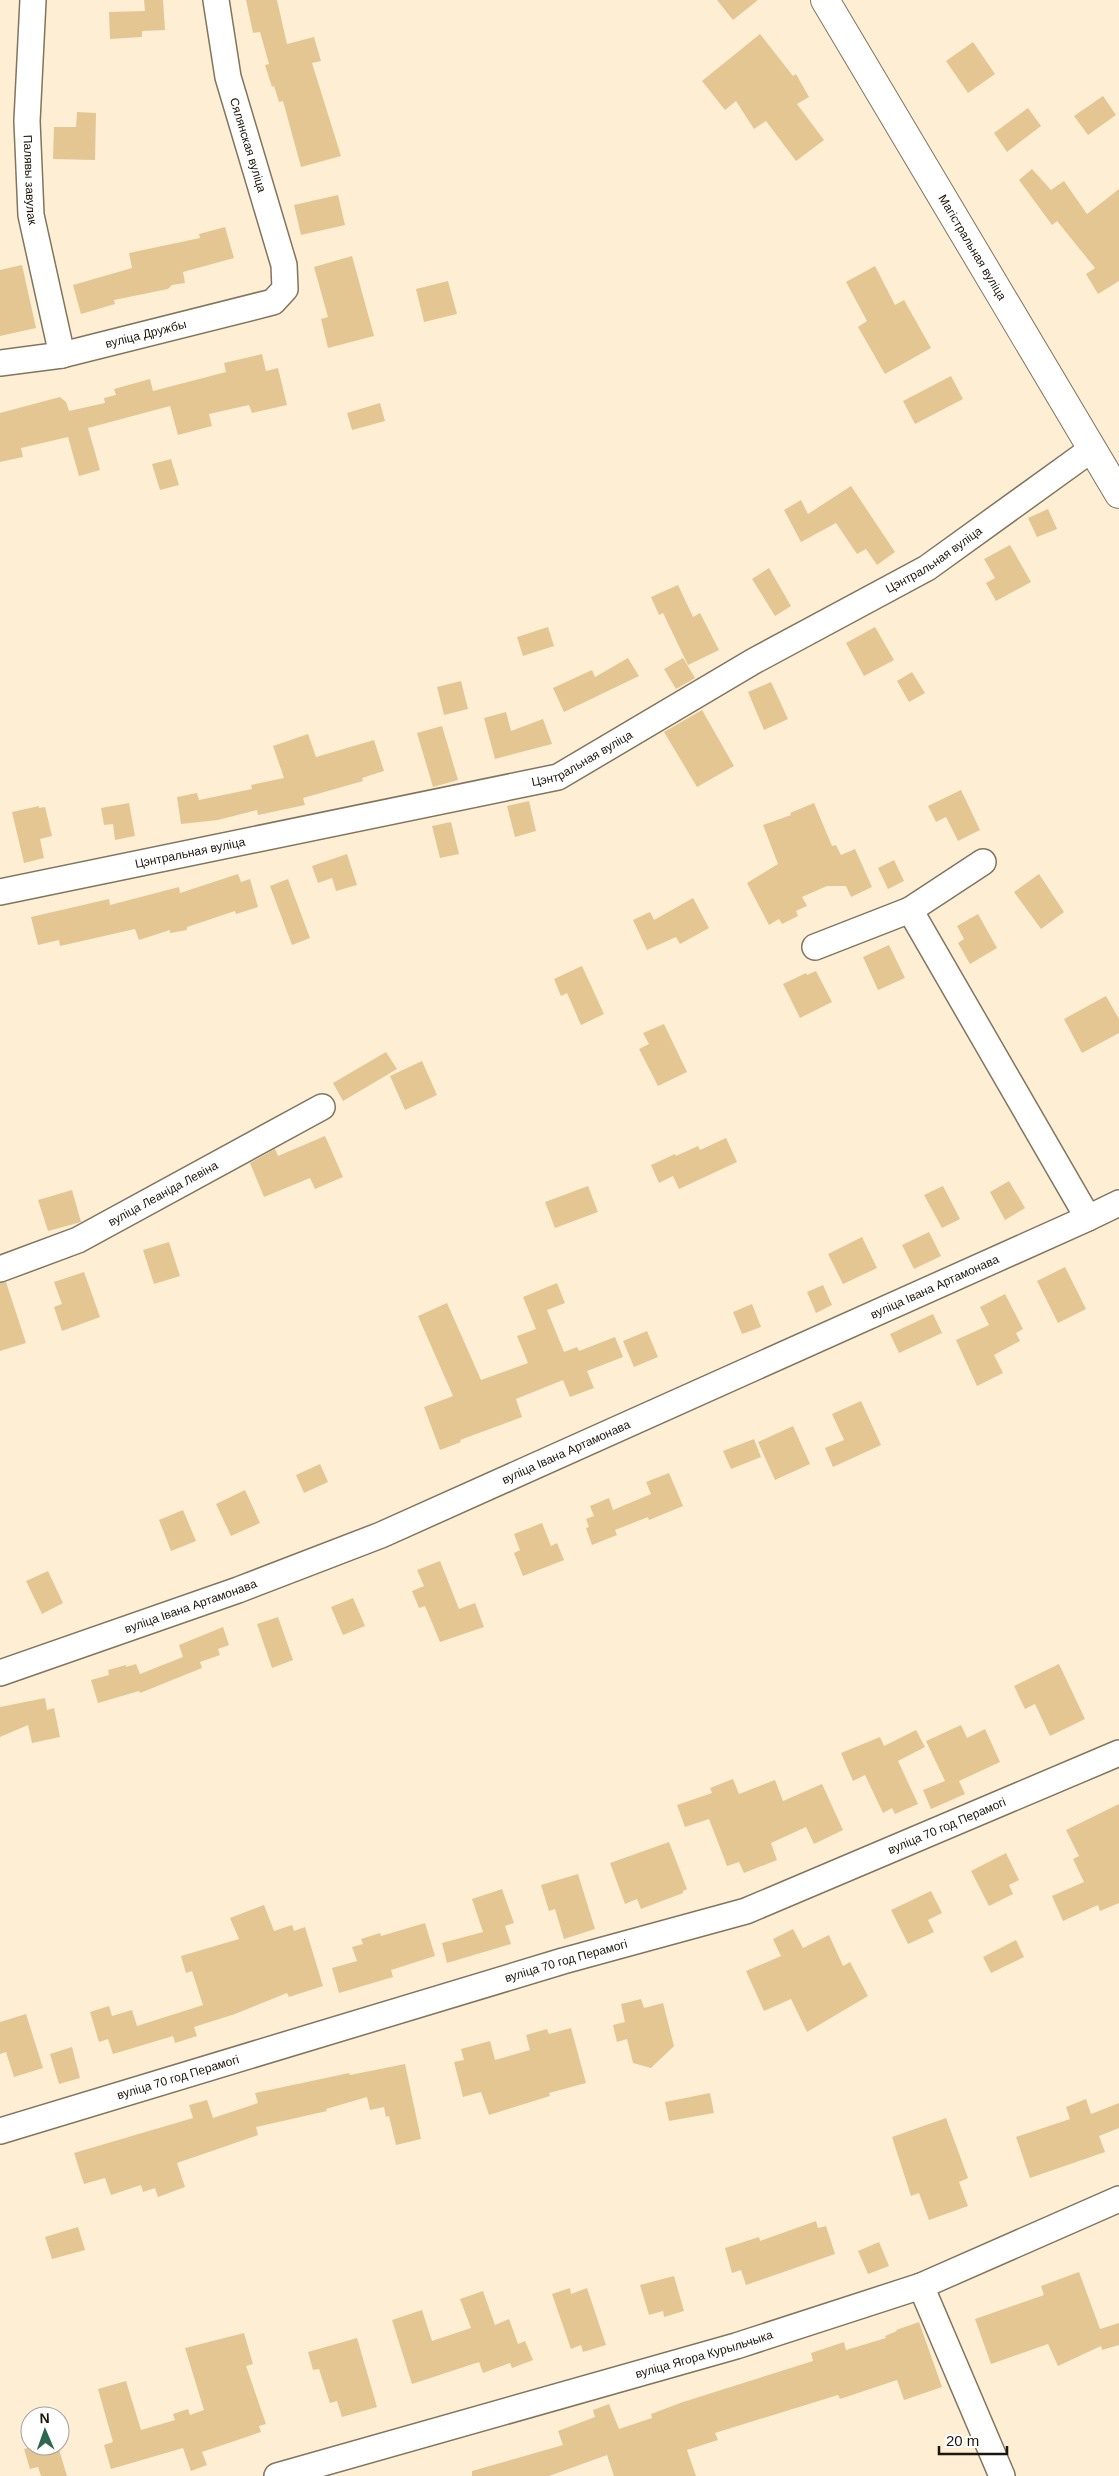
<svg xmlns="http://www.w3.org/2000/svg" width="1119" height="2476" font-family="Helvetica,sans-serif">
	<rect width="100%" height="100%" fill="#fdeed4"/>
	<path fill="#e4c692" d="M 144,0 L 163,0 L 165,30 L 142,31 L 142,37 L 110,39 L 109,12 L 145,11 Z
		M 246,0 L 277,0 L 287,44 L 314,37 L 321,61 L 312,63 L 341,156 L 301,167 L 283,101 L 279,102 L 274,86 L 272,87 L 265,65 L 269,64 L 260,32 L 253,33 Z
		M 717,0 L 758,0 L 733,20 Z
		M 760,34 L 793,76 L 796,74 L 809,97 L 797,104 L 824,140 L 796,161 L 766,121 L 754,129 L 736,101 L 725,110 L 702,81 Z
		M 973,42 L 995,74 L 968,93 L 946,61 Z
		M 1103,96 L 1116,115 L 1088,135 L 1074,116 Z
		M 1028,108 L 1041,126 L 1007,152 L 994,133 Z
		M 77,112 L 96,113 L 95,160 L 53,159 L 54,127 L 76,127 Z
		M 1032,169 L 1051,190 L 1064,181 L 1087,214 L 1119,189 L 1119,281 L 1098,294 L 1086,274 L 1095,268 L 1057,221 L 1052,225 L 1019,180 Z
		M 338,195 L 345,225 L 301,235 L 294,205 Z
		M 225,227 L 234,258 L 183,272 L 185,283 L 172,285 L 168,289 L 114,300 L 115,304 L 81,314 L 73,285 L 132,268 L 129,253 L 200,238 L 199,234 Z
		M 352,256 L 374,336 L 328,348 L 321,319 L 328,317 L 314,267 Z
		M 22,265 L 36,328 L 0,336 L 0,270 Z
		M 875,266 L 895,305 L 904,300 L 931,348 L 885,374 L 858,327 L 867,321 L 846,282 Z
		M 448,281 L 457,314 L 424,322 L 416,289 Z
		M 262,354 L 266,371 L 278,368 L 287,405 L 252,413 L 249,405 L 209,414 L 212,426 L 178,435 L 170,406 L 88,428 L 100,470 L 79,476 L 68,437 L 21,448 L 23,457 L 0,462 L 0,413 L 60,397 L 66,402 L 69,411 L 105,403 L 104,398 L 116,395 L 114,389 L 150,379 L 153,391 L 226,372 L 224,363 Z
		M 951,376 L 963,399 L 915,424 L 903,401 Z
		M 380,403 L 385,421 L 352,430 L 347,413 Z
		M 171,459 L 179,485 L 160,490 L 152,464 Z
		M 851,486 L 895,552 L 877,565 L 866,549 L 857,554 L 836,523 L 801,542 L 784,510 L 801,500 L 808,514 Z
		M 1048,509 L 1057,529 L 1037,537 L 1028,518 Z
		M 1010,545 L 1031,582 L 996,601 L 986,583 L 995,578 L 984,559 Z
		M 769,568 L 791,606 L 775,616 L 752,579 Z
		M 678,585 L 693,617 L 700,613 L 719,650 L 688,665 L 663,613 L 659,615 L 651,597 Z
		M 548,627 L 554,646 L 523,656 L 517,637 Z
		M 875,627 L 894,660 L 864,676 L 846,643 Z
		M 628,658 L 639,676 L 564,712 L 553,688 L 592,670 L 595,677 Z
		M 683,658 L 695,678 L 676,689 L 664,669 Z
		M 912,672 L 925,693 L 909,702 L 897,681 Z
		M 461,681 L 468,709 L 444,715 L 437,687 Z
		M 771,682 L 788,719 L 764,730 L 748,692 Z
		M 702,710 L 734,766 L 697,787 L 664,732 Z
		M 506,712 L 511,731 L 543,719 L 552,744 L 495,759 L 484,718 Z
		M 442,726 L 458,780 L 433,787 L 417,733 Z
		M 308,734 L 316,757 L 374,740 L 384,771 L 362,778 L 363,781 L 303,798 L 305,805 L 258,815 L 257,810 L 218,820 L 181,824 L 177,797 L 197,793 L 199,800 L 252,789 L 251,785 L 284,778 L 273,746 Z
		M 961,790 L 980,830 L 958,841 L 946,817 L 936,822 L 928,806 Z
		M 529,801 L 536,831 L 515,837 L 507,806 Z
		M 129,803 L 135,836 L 115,840 L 113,824 L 104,825 L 101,808 Z
		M 814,803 L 832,846 L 836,845 L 841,855 L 855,849 L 872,887 L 851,897 L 846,886 L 827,886 L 802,897 L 807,906 L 796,911 L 798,916 L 782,924 L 779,919 L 769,925 L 747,883 L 778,864 L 763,825 L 791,815 L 790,813 Z
		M 39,806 L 39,808 L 45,807 L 52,836 L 40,839 L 44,858 L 24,863 L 12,812 Z
		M 451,822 L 459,854 L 440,858 L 432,826 Z
		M 347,854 L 357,885 L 336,891 L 332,878 L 318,883 L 312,866 Z
		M 894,860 L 904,881 L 888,889 L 878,868 Z
		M 238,874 L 241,882 L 250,879 L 258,907 L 236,914 L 235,911 L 187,927 L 187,930 L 170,933 L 170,930 L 139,940 L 135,929 L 60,946 L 59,940 L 38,945 L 31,917 L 109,899 L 110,905 L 179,887 L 180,893 Z
		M 1039,874 L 1064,912 L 1041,929 L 1014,892 Z
		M 288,879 L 310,938 L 292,945 L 270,886 Z
		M 693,898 L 709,928 L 680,944 L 676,937 L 647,950 L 633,920 L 650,912 L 654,920 Z
		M 978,914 L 997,948 L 970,964 L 958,943 L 964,939 L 957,926 Z
		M 889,945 L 905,978 L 878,990 L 863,957 Z
		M 582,966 L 604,1014 L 581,1025 L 567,993 L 561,996 L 554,979 Z
		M 816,971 L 832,1002 L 800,1018 L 783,984 L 806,973 L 807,975 Z
		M 1106,996 L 1119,1019 L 1119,1033 L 1082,1053 L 1064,1019 Z
		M 664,1024 L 687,1072 L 658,1086 L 639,1049 L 649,1044 L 643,1033 Z
		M 386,1052 L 397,1069 L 343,1101 L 333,1083 Z
		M 422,1061 L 437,1095 L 405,1110 L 390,1076 Z
		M 325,1136 L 343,1177 L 315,1189 L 310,1178 L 264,1197 L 250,1163 L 275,1149 L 278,1156 Z
		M 726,1138 L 737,1162 L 679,1189 L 673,1176 L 659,1183 L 651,1165 L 675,1154 L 676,1156 L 698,1146 L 700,1150 Z
		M 1009,1181 L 1025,1208 L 1005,1220 L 990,1192 Z
		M 588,1186 L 598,1212 L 555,1228 L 545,1202 Z
		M 943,1186 L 960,1219 L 942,1228 L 924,1195 Z
		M 72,1190 L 81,1222 L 48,1231 L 38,1200 Z
		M 929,1232 L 941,1256 L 914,1269 L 902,1245 Z
		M 862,1237 L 877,1268 L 843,1284 L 828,1254 Z
		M 169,1242 L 180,1276 L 154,1284 L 143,1250 Z
		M 1065,1267 L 1086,1309 L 1058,1323 L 1037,1281 Z
		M 84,1272 L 100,1317 L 62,1331 L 54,1307 L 62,1304 L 54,1282 Z
		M 6,1282 L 26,1343 L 0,1351 L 0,1283 Z
		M 557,1283 L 565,1303 L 547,1310 L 564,1352 L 577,1347 L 579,1351 L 615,1337 L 623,1357 L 587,1371 L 594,1388 L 570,1397 L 563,1380 L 516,1399 L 522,1417 L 460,1440 L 461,1442 L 440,1450 L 424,1407 L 453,1396 L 418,1316 L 447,1303 L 481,1380 L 528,1363 L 517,1336 L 536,1329 L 523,1297 Z
		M 823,1285 L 832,1305 L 816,1313 L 807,1292 Z
		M 1005,1294 L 1023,1329 L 1016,1333 L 1020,1341 L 994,1355 L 1003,1373 L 977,1386 L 956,1340 L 989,1325 L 980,1307 Z
		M 752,1304 L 761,1327 L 742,1334 L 733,1312 Z
		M 933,1314 L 942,1333 L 899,1353 L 890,1334 Z
		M 647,1331 L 658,1357 L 634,1367 L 623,1341 Z
		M 861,1401 L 881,1445 L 833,1467 L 825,1448 L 844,1440 L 832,1414 Z
		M 793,1426 L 810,1464 L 775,1480 L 758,1442 Z
		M 754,1439 L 761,1457 L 731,1469 L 723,1451 Z
		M 320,1464 L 328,1482 L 304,1493 L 296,1475 Z
		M 669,1473 L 683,1506 L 649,1520 L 648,1517 L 615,1530 L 617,1535 L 592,1545 L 586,1528 L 589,1527 L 586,1519 L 594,1516 L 590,1506 L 609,1498 L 613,1510 L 651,1494 L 646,1482 Z
		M 245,1490 L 260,1523 L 231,1536 L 216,1504 Z
		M 183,1510 L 196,1541 L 171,1551 L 159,1520 Z
		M 542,1523 L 551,1546 L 557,1543 L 564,1560 L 523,1576 L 514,1553 L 520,1550 L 514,1534 Z
		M 440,1561 L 459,1609 L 475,1603 L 484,1627 L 440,1642 L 425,1606 L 419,1608 L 412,1591 L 424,1586 L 417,1570 Z
		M 48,1571 L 63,1603 L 42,1614 L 26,1581 Z
		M 353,1598 L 365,1626 L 343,1635 L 331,1607 Z
		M 278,1617 L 293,1660 L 272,1668 L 257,1624 Z
		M 223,1627 L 229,1645 L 218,1649 L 220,1655 L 200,1662 L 202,1668 L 140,1693 L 139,1691 L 98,1703 L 91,1680 L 109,1675 L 108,1670 L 126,1665 L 126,1667 L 136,1664 L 140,1674 L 183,1657 L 179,1645 Z
		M 1059,1664 L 1085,1719 L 1050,1736 L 1035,1704 L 1025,1709 L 1014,1686 Z
		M 45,1698 L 47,1710 L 54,1708 L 60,1737 L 32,1743 L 28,1725 L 0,1737 L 0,1707 Z
		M 961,1725 L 967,1738 L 985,1729 L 1000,1762 L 959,1781 L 965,1794 L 931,1809 L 923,1790 L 945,1781 L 926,1741 Z
		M 916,1730 L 925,1747 L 898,1761 L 918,1804 L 895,1814 L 892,1808 L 883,1813 L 865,1775 L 853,1781 L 841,1753 L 880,1737 L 884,1746 Z
		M 733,1779 L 739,1794 L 775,1780 L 783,1801 L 822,1784 L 843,1830 L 814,1844 L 806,1827 L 771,1843 L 777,1860 L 744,1873 L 739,1862 L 727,1866 L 709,1819 L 685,1827 L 677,1805 L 712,1793 L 710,1788 Z
		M 1119,1804 L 1119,1903 L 1100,1911 L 1098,1905 L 1063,1921 L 1052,1896 L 1084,1882 L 1073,1859 L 1079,1856 L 1066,1830 Z
		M 669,1842 L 687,1889 L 683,1891 L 683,1893 L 641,1909 L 637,1899 L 625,1904 L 610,1863 Z
		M 1006,1853 L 1019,1880 L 1009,1885 L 1013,1894 L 989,1906 L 971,1871 Z
		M 578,1874 L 595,1929 L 564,1939 L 555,1909 L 549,1911 L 541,1885 Z
		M 502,1889 L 514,1923 L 505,1926 L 511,1944 L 447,1963 L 442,1943 L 483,1932 L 472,1899 Z
		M 931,1891 L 942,1913 L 928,1920 L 934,1932 L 908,1944 L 891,1910 Z
		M 264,1905 L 274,1931 L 292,1925 L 294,1931 L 305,1927 L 323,1986 L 289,1997 L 287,1993 L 235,2014 L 194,2027 L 197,2036 L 175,2043 L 173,2036 L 113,2054 L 108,2039 L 99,2042 L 90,2012 L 109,2006 L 112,2016 L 132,2010 L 137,2026 L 203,2005 L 192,1971 L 186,1973 L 181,1956 L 239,1939 L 230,1918 Z
		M 425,1923 L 435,1956 L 391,1970 L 393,1977 L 339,1993 L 332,1968 L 357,1961 L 352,1947 L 363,1944 L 361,1939 L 380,1933 L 381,1936 Z
		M 793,1929 L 803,1948 L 829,1935 L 843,1966 L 850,1962 L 868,1996 L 807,2032 L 791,1999 L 764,2011 L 746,1971 L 781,1956 L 773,1939 Z
		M 1016,1940 L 1024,1957 L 991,1973 L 983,1957 Z
		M 641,1999 L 644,2008 L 663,2003 L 674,2046 L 651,2068 L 633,2063 L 627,2039 L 617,2042 L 613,2025 L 625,2022 L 621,2004 Z
		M 26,2014 L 43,2068 L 14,2077 L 6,2052 L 0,2054 L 0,2022 Z
		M 571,2028 L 586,2083 L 549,2093 L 550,2096 L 489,2115 L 481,2092 L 463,2097 L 454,2062 L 464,2060 L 461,2049 L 490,2041 L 495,2060 L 530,2050 L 526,2035 L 547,2029 L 549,2034 Z
		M 72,2047 L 80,2078 L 59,2084 L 50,2054 Z
		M 405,2064 L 421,2139 L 396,2145 L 389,2116 L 386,2117 L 384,2107 L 370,2110 L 367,2097 L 326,2109 L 327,2111 L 256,2127 L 258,2135 L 177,2163 L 185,2187 L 158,2197 L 155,2188 L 143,2192 L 141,2185 L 111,2195 L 105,2178 L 84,2184 L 74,2153 L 193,2118 L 189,2105 L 207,2100 L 213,2118 L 258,2103 L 255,2093 L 349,2073 L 350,2075 Z
		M 710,2093 L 714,2113 L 669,2121 L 665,2102 Z
		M 1086,2099 L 1091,2114 L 1119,2103 L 1119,2128 L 1099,2136 L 1105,2152 L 1030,2178 L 1016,2137 L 1070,2119 L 1066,2107 Z
		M 946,2118 L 968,2178 L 959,2182 L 968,2206 L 929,2220 L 919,2193 L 911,2196 L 892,2137 Z
		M 816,2221 L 818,2228 L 826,2226 L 835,2254 L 746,2285 L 741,2270 L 732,2273 L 725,2248 L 759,2237 L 760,2241 Z
		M 78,2227 L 85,2250 L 52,2259 L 45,2237 Z
		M 879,2242 L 889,2266 L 868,2274 L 858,2251 Z
		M 1079,2272 L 1100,2329 L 1119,2323 L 1119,2345 L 1102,2350 L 1101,2346 L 1058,2366 L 1048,2344 L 991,2364 L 975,2319 L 1044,2295 L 1041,2286 Z
		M 674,2276 L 684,2311 L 664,2317 L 663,2311 L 649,2315 L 640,2285 Z
		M 570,2288 L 571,2294 L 587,2288 L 606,2345 L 583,2352 L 581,2345 L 571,2349 L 552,2294 Z
		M 483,2291 L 495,2325 L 509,2319 L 518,2344 L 525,2341 L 533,2360 L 512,2368 L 510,2363 L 483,2373 L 479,2362 L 412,2384 L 392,2320 L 422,2310 L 432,2341 L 471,2328 L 460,2299 Z
		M 919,2322 L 942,2387 L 904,2400 L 897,2380 L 840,2399 L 838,2395 L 715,2433 L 718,2440 L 687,2450 L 696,2476 L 614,2476 L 607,2455 L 549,2476 L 472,2476 L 472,2471 L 563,2445 L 558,2431 L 595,2417 L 593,2410 L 609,2404 L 619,2429 L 652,2418 L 651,2414 L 683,2402 L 813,2361 L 811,2353 L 844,2342 L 846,2350 L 886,2338 L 885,2336 L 897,2331 L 896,2330 Z
		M 244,2333 L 253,2364 L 246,2366 L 266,2424 L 259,2426 L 261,2432 L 202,2452 L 207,2465 L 191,2471 L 183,2448 L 111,2469 L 104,2445 L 113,2442 L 98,2389 L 126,2381 L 141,2430 L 175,2420 L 173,2414 L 188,2409 L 190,2415 L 204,2410 L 185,2348 Z
		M 357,2338 L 377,2407 L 342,2417 L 337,2401 L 330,2403 L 319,2369 L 313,2370 L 308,2352 Z
		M 35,2446 L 58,2446 L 67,2476 L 41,2476 L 38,2467 L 30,2469 L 24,2449 Z"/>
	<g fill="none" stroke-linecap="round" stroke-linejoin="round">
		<defs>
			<g id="minor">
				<path id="s1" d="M 33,0 L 27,121 L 31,215 L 62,355"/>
				<path id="s2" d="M 0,363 L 62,355 L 273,302 L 285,289 L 284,265 L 228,77 L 216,0"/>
				<path id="s3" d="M 0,892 L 558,777 L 754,661 L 927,568 L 1092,449"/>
				<path d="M 910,910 L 983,862"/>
				<path d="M 815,947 L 910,910 L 1088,1218"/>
				<path id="s4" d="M 0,1269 L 78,1240 L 322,1107"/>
				<path id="s5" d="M 0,1673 L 238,1590 L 381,1535 L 1088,1218 L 1119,1203"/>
				<path id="s6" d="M 0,2131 L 563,1961 L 746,1911 L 1119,1753"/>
				<path d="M 921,2286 L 1002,2476"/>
				<path id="s7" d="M 277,2476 L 736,2346 L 921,2286 L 1119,2199"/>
			</g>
			<g id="major">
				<path id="s8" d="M 825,0 L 1119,494"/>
			</g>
		</defs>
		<use href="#minor" stroke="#82755d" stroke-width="28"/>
		<use href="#major" stroke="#82755d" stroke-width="30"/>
		<use href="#minor" stroke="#fff" stroke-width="25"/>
		<use href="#major" stroke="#fff" stroke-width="28"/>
	</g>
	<g text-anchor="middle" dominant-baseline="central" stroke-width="4" stroke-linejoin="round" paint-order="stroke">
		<g font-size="12" fill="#1c170d" stroke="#fff">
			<text transform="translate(248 145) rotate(73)">Сялянская вуліца</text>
			<text stroke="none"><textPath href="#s1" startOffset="180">Палявы завулак</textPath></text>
			<text stroke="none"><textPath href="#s8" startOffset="288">Магістральная вуліца</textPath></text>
			<text stroke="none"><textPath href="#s2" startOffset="149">вуліца Дружбы</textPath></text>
			<text stroke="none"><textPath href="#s3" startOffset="1004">Цэнтральная вуліца</textPath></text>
			<text stroke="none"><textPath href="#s3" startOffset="599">Цэнтральная вуліца</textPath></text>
			<text stroke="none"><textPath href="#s3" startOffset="194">Цэнтральная вуліца</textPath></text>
			<text stroke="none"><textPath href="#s4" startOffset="180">вуліца Леаніда Левіна</textPath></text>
			<text stroke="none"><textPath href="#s5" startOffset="1012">вуліца Івана Артамонава</textPath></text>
			<text stroke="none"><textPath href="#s5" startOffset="608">вуліца Івана Артамонава</textPath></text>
			<text stroke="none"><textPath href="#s5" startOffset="202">вуліца Івана Артамонава</textPath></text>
			<text stroke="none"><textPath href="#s6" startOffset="996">вуліца 70 год Перамогі</textPath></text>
			<text stroke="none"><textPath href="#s6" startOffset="591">вуліца 70 год Перамогі</textPath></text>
			<text stroke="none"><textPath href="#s6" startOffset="186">вуліца 70 год Перамогі</textPath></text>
			<text stroke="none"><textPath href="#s7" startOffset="444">вуліца Ягора Курыльчыка</textPath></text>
		</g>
	</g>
	<g transform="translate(45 2431) rotate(358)"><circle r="24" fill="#ffffff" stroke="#a4a29e"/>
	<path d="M0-4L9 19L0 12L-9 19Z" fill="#2e6750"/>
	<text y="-8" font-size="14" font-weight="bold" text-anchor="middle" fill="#1c170d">N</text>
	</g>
	<path d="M939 2446v8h68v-8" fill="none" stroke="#1c170d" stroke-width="2.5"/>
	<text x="946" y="2446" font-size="15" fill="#1c170d" stroke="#ffffff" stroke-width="4" paint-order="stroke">20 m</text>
</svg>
